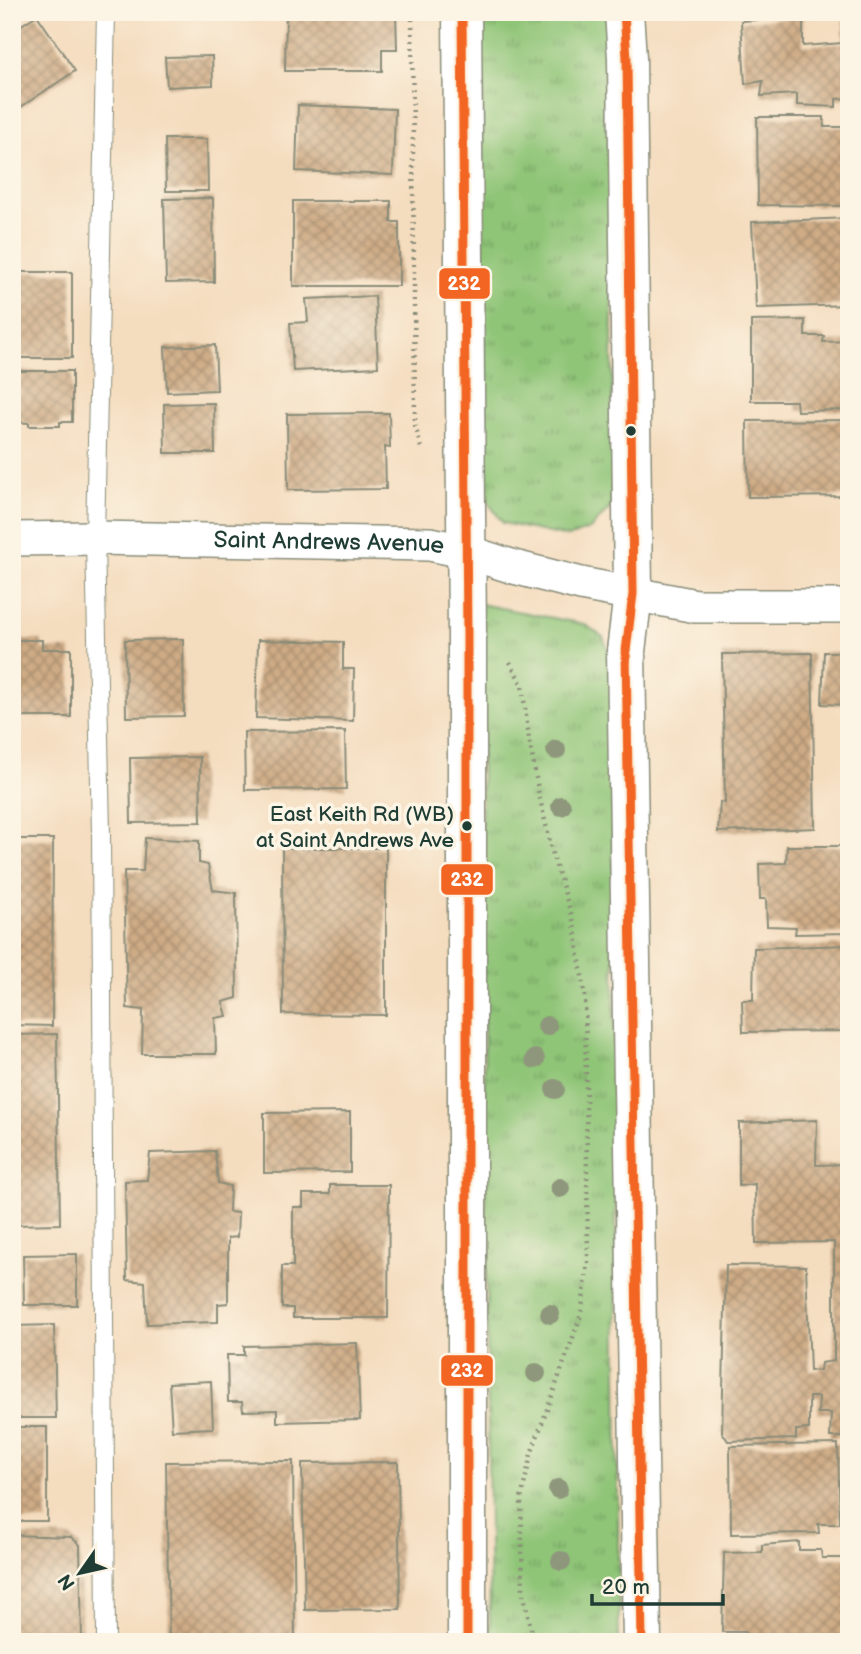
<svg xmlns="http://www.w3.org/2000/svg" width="861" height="1654" font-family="'Balsamiq Sans',sans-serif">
	<defs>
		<pattern id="park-tufts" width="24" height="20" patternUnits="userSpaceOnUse" patternTransform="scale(1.75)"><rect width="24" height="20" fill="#8fc577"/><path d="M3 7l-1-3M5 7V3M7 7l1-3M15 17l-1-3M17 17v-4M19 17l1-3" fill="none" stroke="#74a162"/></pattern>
		<pattern id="building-cross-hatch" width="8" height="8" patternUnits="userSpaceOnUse" patternTransform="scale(1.75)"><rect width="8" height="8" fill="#cfac86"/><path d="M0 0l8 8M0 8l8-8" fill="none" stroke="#a78d6e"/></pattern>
	</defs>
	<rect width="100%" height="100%" fill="#fcf5e5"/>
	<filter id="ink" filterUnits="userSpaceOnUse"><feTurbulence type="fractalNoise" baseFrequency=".0143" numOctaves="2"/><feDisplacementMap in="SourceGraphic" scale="14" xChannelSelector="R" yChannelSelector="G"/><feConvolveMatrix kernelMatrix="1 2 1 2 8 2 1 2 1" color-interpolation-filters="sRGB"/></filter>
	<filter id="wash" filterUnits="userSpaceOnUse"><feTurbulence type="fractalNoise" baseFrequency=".00686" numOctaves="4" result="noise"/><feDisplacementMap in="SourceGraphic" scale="28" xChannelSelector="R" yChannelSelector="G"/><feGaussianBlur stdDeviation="1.57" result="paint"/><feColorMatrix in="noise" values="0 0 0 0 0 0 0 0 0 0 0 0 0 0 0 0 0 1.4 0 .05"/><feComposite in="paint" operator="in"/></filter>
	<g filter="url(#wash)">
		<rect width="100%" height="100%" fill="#f4dcbe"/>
		<path fill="url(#park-tufts)" stroke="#578156" stroke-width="2" d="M 481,12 L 606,12 L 610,40 L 613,461 L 611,507 L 590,529 L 568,537 L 503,523 L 485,498 Z
			M 480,604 L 584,624 L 603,637 L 612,660 L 619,1642 L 490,1642 Z"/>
		<g id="blocks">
			<path fill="url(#building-cross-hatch)" d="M 286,12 L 396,12 L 397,49 L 382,49 L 382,71 L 285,71 Z
				M 37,15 L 75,71 L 12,113 L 12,31 Z
				M 843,15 L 849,15 L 849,98 L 836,99 L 836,107 L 797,105 L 797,94 L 761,96 L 763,81 L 745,84 L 741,21 L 803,17 L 803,46 L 843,43 Z
				M 212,56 L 213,85 L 167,87 L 165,57 Z
				M 298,105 L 395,109 L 393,175 L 296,171 Z
				M 757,117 L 824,117 L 824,127 L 849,127 L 849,206 L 758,205 Z
				M 165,139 L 207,139 L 208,191 L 166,191 Z
				M 213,198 L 214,282 L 166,283 L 164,199 Z
				M 293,201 L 391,201 L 391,222 L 399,222 L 399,286 L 293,286 Z
				M 849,218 L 849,305 L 756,308 L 752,222 Z
				M 20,272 L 72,272 L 72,358 L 21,358 Z
				M 375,296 L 378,367 L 293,371 L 290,323 L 308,322 L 306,299 Z
				M 805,320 L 805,336 L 824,336 L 823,342 L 849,341 L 849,410 L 797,411 L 796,401 L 751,401 L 751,321 Z
				M 215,345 L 217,390 L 167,392 L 165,347 Z
				M 16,371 L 72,371 L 72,422 L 60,422 L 60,426 L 29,426 L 29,423 L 16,422 Z
				M 214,403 L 215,453 L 165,453 L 164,404 Z
				M 389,413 L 390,448 L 385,447 L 386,489 L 288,490 L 287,414 Z
				M 849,420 L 849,496 L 748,497 L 747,421 Z
				M 183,639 L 184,716 L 126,717 L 125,640 Z
				M 12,640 L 42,640 L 42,649 L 71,649 L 71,717 L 12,717 Z
				M 258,640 L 343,642 L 343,669 L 354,669 L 353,721 L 256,718 Z
				M 824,652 L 849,652 L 849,705 L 822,704 Z
				M 812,653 L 815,828 L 718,832 L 720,802 L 725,803 L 722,654 Z
				M 345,731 L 346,789 L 245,790 L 244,732 Z
				M 200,757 L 201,822 L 131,823 L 130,758 Z
				M 145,838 L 199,841 L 199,863 L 208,865 L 213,890 L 236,893 L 237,998 L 223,1002 L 227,1016 L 215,1018 L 216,1054 L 142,1054 L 143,1010 L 127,1008 L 124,871 L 143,871 Z
				M 12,839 L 53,839 L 52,1026 L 12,1025 Z
				M 787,846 L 849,846 L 849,933 L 795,934 L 796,927 L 767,926 L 766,899 L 760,899 L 759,864 L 786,863 Z
				M 282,848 L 386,848 L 386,1015 L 283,1014 Z
				M 849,945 L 849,1031 L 743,1032 L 742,1000 L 753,1000 L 754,948 Z
				M 57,1034 L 60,1224 L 12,1225 L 12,1035 Z
				M 350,1112 L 350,1172 L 264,1173 L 264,1113 Z
				M 817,1120 L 816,1165 L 849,1164 L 849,1437 L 830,1437 L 831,1413 L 818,1413 L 819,1397 L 809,1397 L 809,1429 L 796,1430 L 796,1439 L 728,1441 L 722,1432 L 726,1265 L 806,1266 L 810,1371 L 820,1370 L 821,1363 L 834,1361 L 834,1242 L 756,1243 L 755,1184 L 739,1186 L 739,1123 Z
				M 215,1151 L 218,1183 L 230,1186 L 229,1212 L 238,1213 L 237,1237 L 228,1238 L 228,1303 L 218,1304 L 218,1322 L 147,1324 L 145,1282 L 127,1280 L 125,1181 L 147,1180 L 150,1153 Z
				M 330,1185 L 389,1185 L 388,1318 L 293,1318 L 293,1308 L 282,1308 L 282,1266 L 293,1266 L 293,1207 L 303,1207 L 303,1194 L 330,1194 Z
				M 77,1254 L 77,1305 L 24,1305 L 23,1255 Z
				M 54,1325 L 56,1418 L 12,1418 L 12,1326 Z
				M 357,1343 L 360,1420 L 277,1422 L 277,1410 L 243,1411 L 242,1402 L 228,1402 L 227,1355 L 244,1355 L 244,1346 Z
				M 211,1381 L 213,1428 L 172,1430 L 169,1383 Z
				M 12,1427 L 47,1427 L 47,1521 L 12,1521 Z
				M 838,1444 L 840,1524 L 818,1524 L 819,1533 L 731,1534 L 730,1446 Z
				M 293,1461 L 295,1642 L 169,1642 L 166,1462 Z
				M 398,1462 L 400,1609 L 305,1610 L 302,1463 Z
				M 12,1535 L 71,1537 L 80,1545 L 82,1642 L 12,1642 Z
				M 799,1542 L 799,1550 L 821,1550 L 822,1558 L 849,1558 L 849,1642 L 746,1642 L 745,1632 L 722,1632 L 724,1553 L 762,1552 L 762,1545 Z"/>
		</g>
	</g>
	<g filter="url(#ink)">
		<use href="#blocks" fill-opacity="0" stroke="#8a8c79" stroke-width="2"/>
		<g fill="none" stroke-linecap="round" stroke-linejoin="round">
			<defs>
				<path id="service" d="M 106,12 L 95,538 L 101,834 L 106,1642"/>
				<g id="minor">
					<path id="s1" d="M 12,539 L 95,538 L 430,544 L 464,551 L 514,567 L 581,584 L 696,606 L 849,606"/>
				</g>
				<path id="tertiary" d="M 462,12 L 467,635 L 467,1642
					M 624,12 L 627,58 L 633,594 L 626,651 L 642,1642"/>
			</defs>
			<use href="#service" stroke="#8a8c79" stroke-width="20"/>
			<use href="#minor" stroke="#8a8c79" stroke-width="36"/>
			<use href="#tertiary" stroke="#8a8c79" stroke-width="41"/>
			<path stroke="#8a8c79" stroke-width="4.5" stroke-dasharray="2 5" stroke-linecap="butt" d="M 412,12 L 415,425 L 421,448
				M 510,662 L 522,685 L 529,738 L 539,795 L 554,859 L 574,923 L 585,996 L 588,1262 L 581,1315 L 531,1454 L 521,1499 L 523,1592 L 534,1642"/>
			<use href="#service" stroke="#fff" stroke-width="18"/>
			<use href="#minor" stroke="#fff" stroke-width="33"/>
			<use href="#tertiary" stroke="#fff" stroke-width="38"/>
			<defs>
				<path id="bus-1" d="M 462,12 L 467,635 L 467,1642
					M 624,12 L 627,58 L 633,594 L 626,651 L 642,1642"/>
			</defs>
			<use href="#bus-1" stroke="#fcf5e5" stroke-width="14"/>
			<use href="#bus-1" stroke="#f26522" stroke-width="9"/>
		</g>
		<g fill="#8e977b">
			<circle cx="556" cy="750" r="10"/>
			<circle cx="561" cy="806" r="10"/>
			<circle cx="547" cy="1026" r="10"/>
			<circle cx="535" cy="1059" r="10"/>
			<circle cx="555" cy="1089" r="10"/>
			<circle cx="560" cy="1188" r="10"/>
			<circle cx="550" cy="1314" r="10"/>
			<circle cx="536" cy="1373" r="10"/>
			<circle cx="558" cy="1489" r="10"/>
			<circle cx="561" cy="1561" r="10"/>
		</g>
	</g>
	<g fill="#1f3d34" stroke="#fcf5e5" stroke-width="2.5">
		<circle cx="631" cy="431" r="6"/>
		<circle cx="467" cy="826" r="6"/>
	</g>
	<g text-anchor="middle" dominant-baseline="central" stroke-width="7" stroke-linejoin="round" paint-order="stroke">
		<g font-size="21" fill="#1f3d34" stroke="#fcf5e5" text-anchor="end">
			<text x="454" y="814">East Keith Rd (WB)<tspan x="454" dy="26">at Saint Andrews Ave</tspan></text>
		</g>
		<g font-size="23" fill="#1f3d34" stroke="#fcf5e5">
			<text stroke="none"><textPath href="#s1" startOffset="317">Saint Andrews Avenue</textPath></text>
		</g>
	</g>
	<g stroke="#fcf5e5" stroke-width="2.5">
		<rect x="438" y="267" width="53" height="33" rx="7" fill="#f26522"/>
		<rect x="440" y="863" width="54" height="33" rx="7" fill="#f26522"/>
		<rect x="440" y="1354" width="54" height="33" rx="7" fill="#f26522"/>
	</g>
	<g font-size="19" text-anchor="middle" font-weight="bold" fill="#fff">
		<text x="464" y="290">232</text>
		<text x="467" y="886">232</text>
		<text x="467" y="1377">232</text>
	</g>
	<rect width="861" height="1654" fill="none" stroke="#fcf5e5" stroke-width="42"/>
	<g transform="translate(80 1573) rotate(236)" stroke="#fcf5e5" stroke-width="5" paint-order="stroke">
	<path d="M0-5L12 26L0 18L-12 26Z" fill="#1f3d34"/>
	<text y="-10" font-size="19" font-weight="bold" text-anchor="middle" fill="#1f3d34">N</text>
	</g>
	<path d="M592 1594v10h131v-10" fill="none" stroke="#1f3d34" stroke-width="3.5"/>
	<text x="602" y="1594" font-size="21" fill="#1f3d34" stroke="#fcf5e5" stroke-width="5" paint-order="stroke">20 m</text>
</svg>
